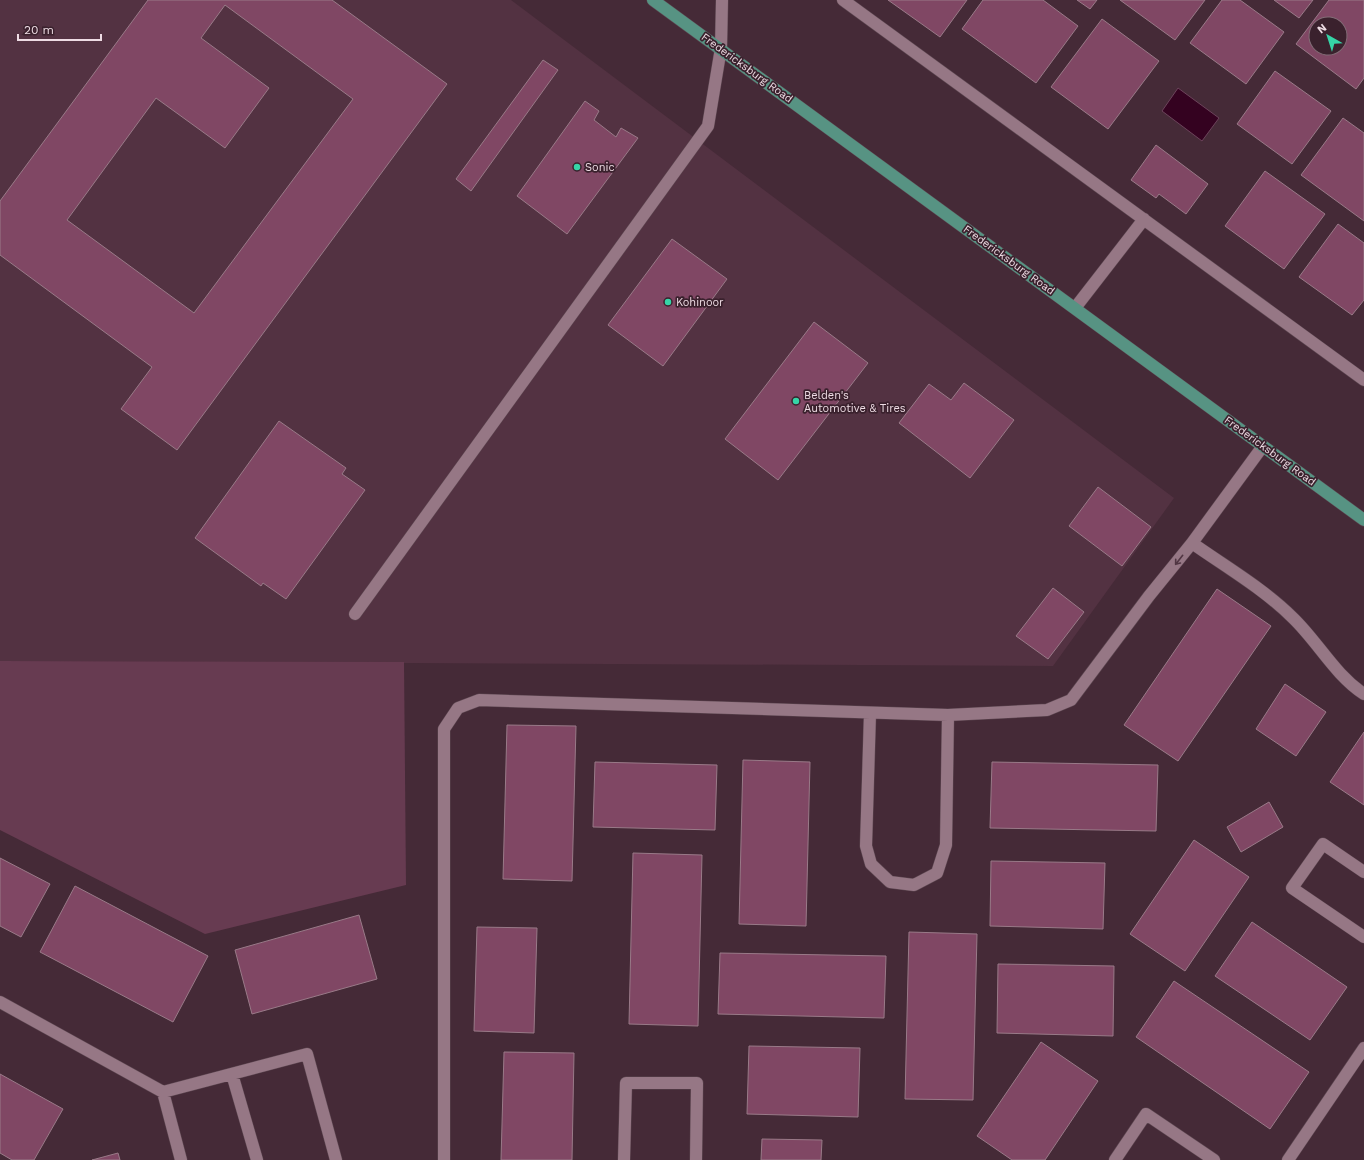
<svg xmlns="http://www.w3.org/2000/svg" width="1364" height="1160" font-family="'Work Sans',sans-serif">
	<rect width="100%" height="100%" fill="#452a37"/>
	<path fill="#533242" d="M 0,0 L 511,0 L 1174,498 L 1053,666 L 0,661 Z"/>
	<path fill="#673b51" d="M 0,661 L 404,662 L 406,885 L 205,934 L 0,830 Z"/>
	<path fill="#340220" stroke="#6c435b" d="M 1178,88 L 1219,118 L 1202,141 L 1162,111 Z"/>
	<path fill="#804764" stroke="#997a88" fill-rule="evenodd" d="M 148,0 L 332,0 L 447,84 L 177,450 L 121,409 L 152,367 L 0,255 L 0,201 ZM 225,5 L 353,99 L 194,313 L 67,220 L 156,98 L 225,148 L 269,88 L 201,38 Z
		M 888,0 L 967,0 L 940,37 Z
		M 983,0 L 1043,0 L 1078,26 L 1036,83 L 962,29 Z
		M 1077,0 L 1097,0 L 1090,9 Z
		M 1120,0 L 1205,0 L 1175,40 Z
		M 1222,0 L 1240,0 L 1284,32 L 1246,84 L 1190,43 Z
		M 1274,0 L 1313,0 L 1299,18 Z
		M 1329,0 L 1364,0 L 1364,78 L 1356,89 L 1296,44 ZM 1316,24 L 1340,24 L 1340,48 L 1316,48 Z
		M 1102,19 L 1159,61 L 1108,129 L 1051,87 Z
		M 543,60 L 558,70 L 471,191 L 456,179 Z
		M 1275,71 L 1331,111 L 1292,164 L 1237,124 Z
		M 585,101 L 599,111 L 594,120 L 616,137 L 621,128 L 638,138 L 567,234 L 517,196 Z
		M 1343,118 L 1364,133 L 1364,221 L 1301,175 Z
		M 1156,145 L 1208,184 L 1186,214 L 1159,194 L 1156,198 L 1131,180 Z
		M 1265,171 L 1325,214 L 1284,269 L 1225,226 Z
		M 1338,224 L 1364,243 L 1364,300 L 1352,315 L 1299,277 Z
		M 672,239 L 727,279 L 663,366 L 608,325 Z
		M 814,322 L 868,363 L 778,480 L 725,439 Z
		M 964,383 L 1014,420 L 970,478 L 899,423 L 929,384 L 951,400 Z
		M 279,421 L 346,468 L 342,474 L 365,490 L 286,599 L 263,583 L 261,586 L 195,538 Z
		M 1098,487 L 1151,527 L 1122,566 L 1069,526 Z
		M 1053,588 L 1084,612 L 1048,659 L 1016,636 Z
		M 1217,589 L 1271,626 L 1178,761 L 1124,725 Z
		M 1285,684 L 1326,712 L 1296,756 L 1256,729 Z
		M 507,725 L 576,726 L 572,881 L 503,879 Z
		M 1364,732 L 1364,805 L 1330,782 Z
		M 743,760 L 810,762 L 806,926 L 739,924 Z
		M 595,762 L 717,765 L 715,830 L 593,827 Z
		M 992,762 L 1158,765 L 1156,831 L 990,828 Z
		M 1269,802 L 1283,827 L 1241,852 L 1227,827 Z
		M 1194,840 L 1249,877 L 1185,971 L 1130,934 Z
		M 633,853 L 702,855 L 698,1026 L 629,1024 Z
		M 0,858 L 50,884 L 21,937 L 0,926 Z
		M 991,861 L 1105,863 L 1103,929 L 990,926 Z
		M 75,886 L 208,956 L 173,1022 L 40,952 Z
		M 359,915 L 377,979 L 252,1014 L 235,950 Z
		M 1252,922 L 1347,987 L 1310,1040 L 1215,976 Z
		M 477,927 L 537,928 L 534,1033 L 474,1031 Z
		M 909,932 L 977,934 L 973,1100 L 905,1099 Z
		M 720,953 L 886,956 L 884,1018 L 718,1014 Z
		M 998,964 L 1114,966 L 1113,1036 L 997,1033 Z
		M 1174,981 L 1309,1072 L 1270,1129 L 1136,1037 Z
		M 1041,1042 L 1098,1081 L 1045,1160 L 1012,1160 L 977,1136 Z
		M 749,1046 L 860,1048 L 858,1117 L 747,1114 Z
		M 504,1052 L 574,1053 L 572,1160 L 501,1160 Z
		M 0,1074 L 63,1109 L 34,1160 L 12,1160 L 0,1153 Z
		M 762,1139 L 822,1140 L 821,1160 L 761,1160 Z
		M 118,1153 L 120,1160 L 92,1160 Z"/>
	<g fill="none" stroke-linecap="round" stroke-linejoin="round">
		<defs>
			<path id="minor" d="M 843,0 L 1364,380
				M 1075,308 L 1144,219
				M 1192,543 C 1226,567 1264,589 1293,618 C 1318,642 1335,675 1364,694
				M 355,614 L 708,126 L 721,48 L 722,0
				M 870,713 L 866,846 L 871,864 L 890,882 L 914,885 L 937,873 L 946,845 L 948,715
				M 1364,872 L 1323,844 L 1292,888 L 1364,937
				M 0,1002 L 163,1092 L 307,1054 L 336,1160
				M 232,1074 L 257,1160
				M 163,1092 L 181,1160
				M 444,1160 L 444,729 L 458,708 L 479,700 L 948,715 L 1047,710 L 1071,700 L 1149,596 L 1192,543 L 1263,446
				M 624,1160 L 626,1083 L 697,1083 L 696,1160
				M 1115,1160 L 1146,1114 L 1214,1160
				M 1288,1160 L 1364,1048"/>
			<path id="major" d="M 653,0 L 1364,520"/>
		</defs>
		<use href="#minor" stroke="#5d4751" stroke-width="13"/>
		<use href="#major" stroke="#5d4751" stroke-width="13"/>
		<use href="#minor" stroke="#967785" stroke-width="12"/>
		<use href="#major" stroke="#579383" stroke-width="12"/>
	</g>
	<defs><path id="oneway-shaft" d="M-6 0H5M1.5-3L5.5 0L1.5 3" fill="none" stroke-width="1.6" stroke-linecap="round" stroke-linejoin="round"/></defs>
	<use stroke="#513643" href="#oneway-shaft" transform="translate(1179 560) rotate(128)"/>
	<g fill="#36d4a7" stroke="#3a212d" stroke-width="1.5">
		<circle cx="577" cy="167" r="4"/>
		<circle cx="668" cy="302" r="4"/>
		<circle cx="796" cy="401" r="4"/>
	</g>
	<g text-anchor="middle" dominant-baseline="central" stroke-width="3.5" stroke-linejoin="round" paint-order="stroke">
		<g font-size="11" fill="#eedce4" stroke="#3a212d">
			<text transform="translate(747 68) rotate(36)">Fredericksburg Road</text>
			<text transform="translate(1009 260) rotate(36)">Fredericksburg Road</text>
			<text transform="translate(1270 451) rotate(36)">Fredericksburg Road</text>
		</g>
		<g font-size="11" fill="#eedce4" stroke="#3a212d" text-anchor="start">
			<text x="585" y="167">Sonic</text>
			<text x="676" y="302">Kohinoor</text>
			<text x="804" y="395">Belden's<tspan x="804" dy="13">Automotive &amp; Tires</tspan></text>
		</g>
	</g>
	<g transform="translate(1328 36) rotate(321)"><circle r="19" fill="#3a212d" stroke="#826c76"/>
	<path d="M0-3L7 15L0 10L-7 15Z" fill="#36d4a7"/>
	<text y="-6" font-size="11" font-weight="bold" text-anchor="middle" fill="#eedce4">N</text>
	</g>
	<path d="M18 34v6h83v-6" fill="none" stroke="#eedce4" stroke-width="2"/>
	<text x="24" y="34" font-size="12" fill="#eedce4" stroke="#3a212d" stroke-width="3" paint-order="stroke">20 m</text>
</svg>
